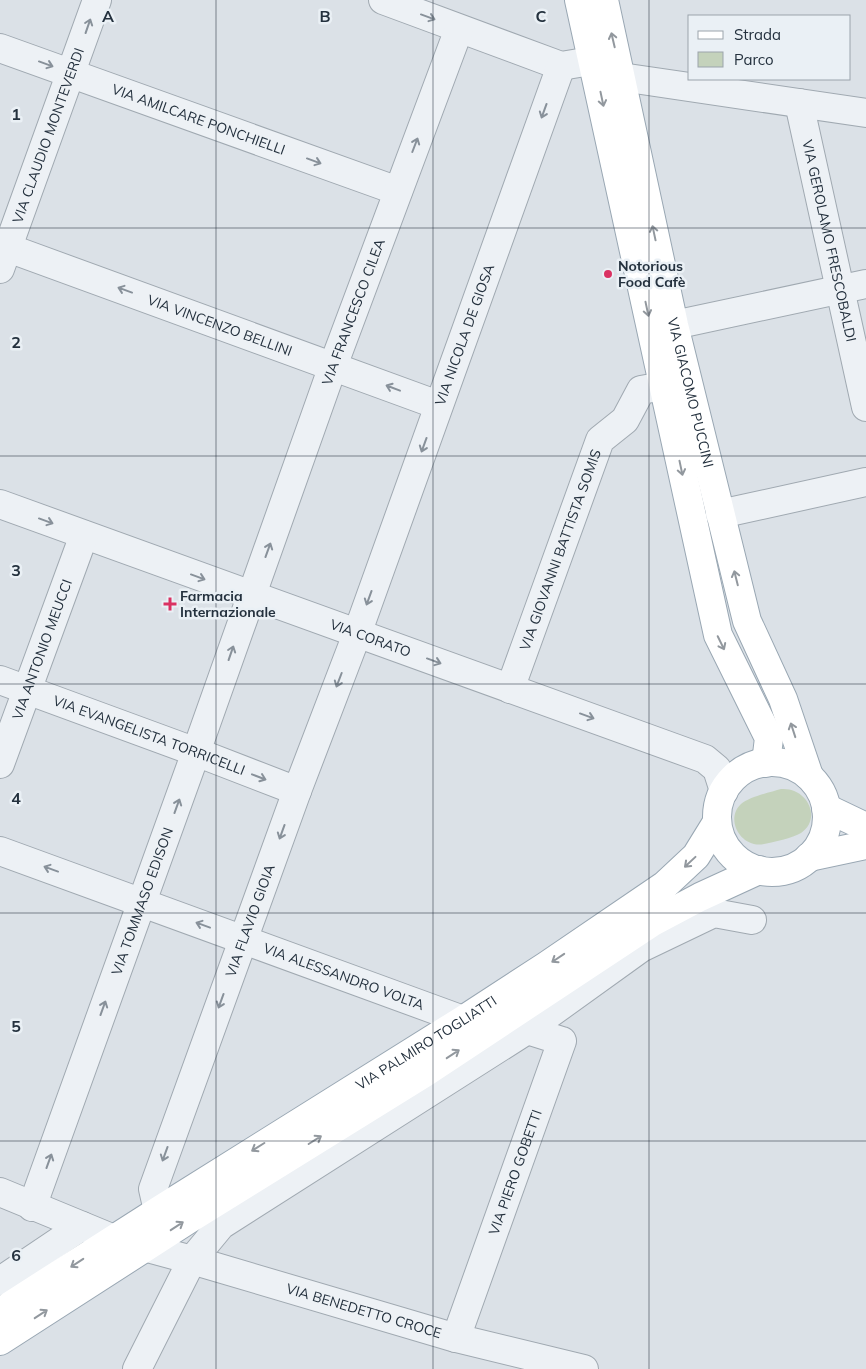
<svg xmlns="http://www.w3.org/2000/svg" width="866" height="1369" font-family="Mulish,sans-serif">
	<rect width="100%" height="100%" fill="#dbe1e7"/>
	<path fill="#c4d2bb" d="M 781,789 C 808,787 822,819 801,833 C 793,838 773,842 764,844 C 742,849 724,820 741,804 C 749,797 771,792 781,789 Z"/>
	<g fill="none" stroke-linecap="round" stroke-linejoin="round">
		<defs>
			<g id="minor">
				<path d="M 383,0 L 561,66 L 579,63"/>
				<path id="s1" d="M 0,48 L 398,191"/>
				<path d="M 621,77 L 866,113"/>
				<path id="s2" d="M 799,103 L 866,407"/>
				<path id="s3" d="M 0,245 L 438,405"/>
				<path id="s4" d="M 0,269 L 97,0"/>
				<path d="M 674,325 L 866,284"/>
				<path id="s5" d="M 0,504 L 705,759 L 717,769 L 724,791"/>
				<path d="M 720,514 L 866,482"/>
				<path id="s6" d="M 0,680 L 196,752 L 297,791"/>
				<path id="s7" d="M 510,689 L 600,440 L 625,420 L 641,390 L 663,386"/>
				<path id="s8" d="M 0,764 L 84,535"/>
				<path id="s9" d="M 0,851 L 463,1020"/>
				<path d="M 0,1192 L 114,1239"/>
				<path id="s10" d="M 32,1207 L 196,752 L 333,366 L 459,29"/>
				<path id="s11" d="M 158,1211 L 153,1189 L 297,791 L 357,634 L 561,66"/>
				<path id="s12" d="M 144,1247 L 192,1260 L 456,1338 L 584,1369"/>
				<path d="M 0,1281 L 82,1226"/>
				<path id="s13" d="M 456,1338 L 562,1041 L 527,1030"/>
				<path d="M 137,1369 L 192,1260 L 221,1225 L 527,1030 L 641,948 L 714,913 L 752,920"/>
			</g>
			<g id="major">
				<path d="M 579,0 L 718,635 L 769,738 L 766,763"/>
				<path id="s14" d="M 604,0 L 674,325 L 747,621 L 783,699 L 809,776"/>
				<circle cx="772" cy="817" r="55"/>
				<path d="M 826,808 L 866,827"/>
				<path d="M 809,857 L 866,845"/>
				<path id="s15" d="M 0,1312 L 158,1211 L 463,1020 L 546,966 L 665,885 L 696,856 L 717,822"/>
				<path d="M 0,1341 L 194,1216 L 426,1072 L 651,923 L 700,897 L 759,870"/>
			</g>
		</defs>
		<use href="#minor" stroke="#a0a9b1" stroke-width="30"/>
		<use href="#major" stroke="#99a7b3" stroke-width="30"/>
		<use href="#minor" stroke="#edf1f5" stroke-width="28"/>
		<use href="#major" stroke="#fff" stroke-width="28"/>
	</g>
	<defs><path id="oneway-shaft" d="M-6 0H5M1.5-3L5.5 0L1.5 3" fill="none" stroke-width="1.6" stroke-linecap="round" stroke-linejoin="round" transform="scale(1.25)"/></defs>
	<g stroke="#88919a">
		<use href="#oneway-shaft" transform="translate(428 17) rotate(20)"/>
		<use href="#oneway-shaft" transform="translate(88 26) rotate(-71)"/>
		<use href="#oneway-shaft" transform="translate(46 64) rotate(20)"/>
		<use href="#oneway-shaft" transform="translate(544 111) rotate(110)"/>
		<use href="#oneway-shaft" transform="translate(415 145) rotate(-69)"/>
		<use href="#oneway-shaft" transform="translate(314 161) rotate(20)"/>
		<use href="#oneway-shaft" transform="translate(125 290) rotate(-160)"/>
		<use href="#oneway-shaft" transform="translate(393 388) rotate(-159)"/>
		<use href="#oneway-shaft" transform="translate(424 445) rotate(110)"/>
		<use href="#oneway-shaft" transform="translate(46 521) rotate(20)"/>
		<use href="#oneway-shaft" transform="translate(268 550) rotate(-70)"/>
		<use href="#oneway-shaft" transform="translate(198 577) rotate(20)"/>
		<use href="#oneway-shaft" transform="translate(369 598) rotate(110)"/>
		<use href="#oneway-shaft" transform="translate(231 653) rotate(-71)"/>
		<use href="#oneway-shaft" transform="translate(434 661) rotate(20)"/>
		<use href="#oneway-shaft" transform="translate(339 680) rotate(111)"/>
		<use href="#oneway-shaft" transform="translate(587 716) rotate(20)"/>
		<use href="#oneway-shaft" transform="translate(259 777) rotate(21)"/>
		<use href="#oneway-shaft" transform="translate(177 806) rotate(-70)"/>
		<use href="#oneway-shaft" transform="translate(282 832) rotate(110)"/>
		<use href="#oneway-shaft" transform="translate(51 869) rotate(-160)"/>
		<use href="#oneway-shaft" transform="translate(203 925) rotate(-160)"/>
		<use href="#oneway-shaft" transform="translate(221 1001) rotate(110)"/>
		<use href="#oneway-shaft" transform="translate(103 1008) rotate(-70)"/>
		<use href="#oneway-shaft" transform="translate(165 1154) rotate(110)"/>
		<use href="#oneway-shaft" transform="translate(49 1161) rotate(-70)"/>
	</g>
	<g stroke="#92989e">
		<use href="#oneway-shaft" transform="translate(613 40) rotate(-103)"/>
		<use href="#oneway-shaft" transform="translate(602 99) rotate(78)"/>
		<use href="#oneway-shaft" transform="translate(654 233) rotate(-102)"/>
		<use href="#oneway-shaft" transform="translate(647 309) rotate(78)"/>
		<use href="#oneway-shaft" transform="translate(681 468) rotate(78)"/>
		<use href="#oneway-shaft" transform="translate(736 578) rotate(-104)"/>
		<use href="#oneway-shaft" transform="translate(721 643) rotate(64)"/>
		<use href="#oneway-shaft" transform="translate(793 730) rotate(-108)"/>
		<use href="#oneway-shaft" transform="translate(690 862) rotate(137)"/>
		<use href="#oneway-shaft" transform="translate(558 958) rotate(146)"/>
		<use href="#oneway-shaft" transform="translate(453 1054) rotate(-33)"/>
		<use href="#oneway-shaft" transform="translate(315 1140) rotate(-32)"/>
		<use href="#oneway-shaft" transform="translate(258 1147) rotate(148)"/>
		<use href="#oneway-shaft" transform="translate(177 1226) rotate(-33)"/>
		<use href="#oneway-shaft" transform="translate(77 1263) rotate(147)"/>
		<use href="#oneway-shaft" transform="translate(41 1314) rotate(-33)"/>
	</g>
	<path fill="none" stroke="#24313e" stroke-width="1" stroke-opacity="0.55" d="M 216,0 L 216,1369M 433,0 L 433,1369M 649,0 L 649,1369M 0,228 L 866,228M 0,456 L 866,456M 0,684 L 866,684M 0,913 L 866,913M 0,1141 L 866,1141"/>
	<g fill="#da3262" stroke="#eaf0f5" stroke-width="2">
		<circle cx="608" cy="274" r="5"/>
		<path d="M167.5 596.5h5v5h5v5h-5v5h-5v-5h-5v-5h5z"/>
	</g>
	<g text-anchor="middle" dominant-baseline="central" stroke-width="5" stroke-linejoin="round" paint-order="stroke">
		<g font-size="14" fill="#24313e" stroke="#eaf0f5">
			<text stroke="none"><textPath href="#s1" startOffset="211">VIA AMILCARE PONCHIELLI</textPath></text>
			<text stroke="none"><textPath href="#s4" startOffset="142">VIA CLAUDIO MONTEVERDI</textPath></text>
			<text stroke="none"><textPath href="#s2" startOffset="141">VIA GEROLAMO FRESCOBALDI</textPath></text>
			<text stroke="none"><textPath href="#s10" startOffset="951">VIA FRANCESCO CILEA</textPath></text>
			<text stroke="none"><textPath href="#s3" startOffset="234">VIA VINCENZO BELLINI</textPath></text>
			<text stroke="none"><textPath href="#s11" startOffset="932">VIA NICOLA DE GIOSA</textPath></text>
			<text stroke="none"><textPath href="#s14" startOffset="402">VIA GIACOMO PUCCINI</textPath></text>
			<text stroke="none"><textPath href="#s7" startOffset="148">VIA GIOVANNI BATTISTA SOMIS</textPath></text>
			<text stroke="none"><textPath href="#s5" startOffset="394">VIA CORATO</textPath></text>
			<text stroke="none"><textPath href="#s8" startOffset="122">VIA ANTONIO MEUCCI</textPath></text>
			<text stroke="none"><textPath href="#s6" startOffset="159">VIA EVANGELISTA TORRICELLI</textPath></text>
			<text stroke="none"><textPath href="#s10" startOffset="325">VIA TOMMASO EDISON</textPath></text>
			<text stroke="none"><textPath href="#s11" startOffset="308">VIA FLAVIO GIOIA</textPath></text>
			<text stroke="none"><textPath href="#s9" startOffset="366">VIA ALESSANDRO VOLTA</textPath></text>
			<text stroke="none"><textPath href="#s15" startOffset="504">VIA PALMIRO TOGLIATTI</textPath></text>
			<text stroke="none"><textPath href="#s13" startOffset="176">VIA PIERO GOBETTI</textPath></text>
			<text stroke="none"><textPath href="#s12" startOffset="229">VIA BENEDETTO CROCE</textPath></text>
		</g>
		<g font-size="14" font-weight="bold" fill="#24313e" stroke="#eaf0f5" text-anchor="start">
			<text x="618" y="266">Notorious<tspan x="618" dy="16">Food Cafè</tspan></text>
			<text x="180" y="596">Farmacia<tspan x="180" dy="16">Internazionale</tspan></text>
		</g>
	</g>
	<g font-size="16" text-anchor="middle" font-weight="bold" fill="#24313e" stroke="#eaf0f5" stroke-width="5" stroke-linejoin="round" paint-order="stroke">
		<text x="108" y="22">A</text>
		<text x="325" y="22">B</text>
		<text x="541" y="22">C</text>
		<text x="16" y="120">1</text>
		<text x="16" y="348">2</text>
		<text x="16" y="576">3</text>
		<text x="16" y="804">4</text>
		<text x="16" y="1032">5</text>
		<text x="16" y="1261">6</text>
	</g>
	<rect x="688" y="15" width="162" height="65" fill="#eaf0f5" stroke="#9ba4ac"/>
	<rect x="698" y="31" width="25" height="8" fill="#ffffff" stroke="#9ba4ac"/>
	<text x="734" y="40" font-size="15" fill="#24313e">Strada</text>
	<rect x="698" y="52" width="25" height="15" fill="#c4d2bb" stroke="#9ba4ac"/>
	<text x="734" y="65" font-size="15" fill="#24313e">Parco</text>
</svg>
